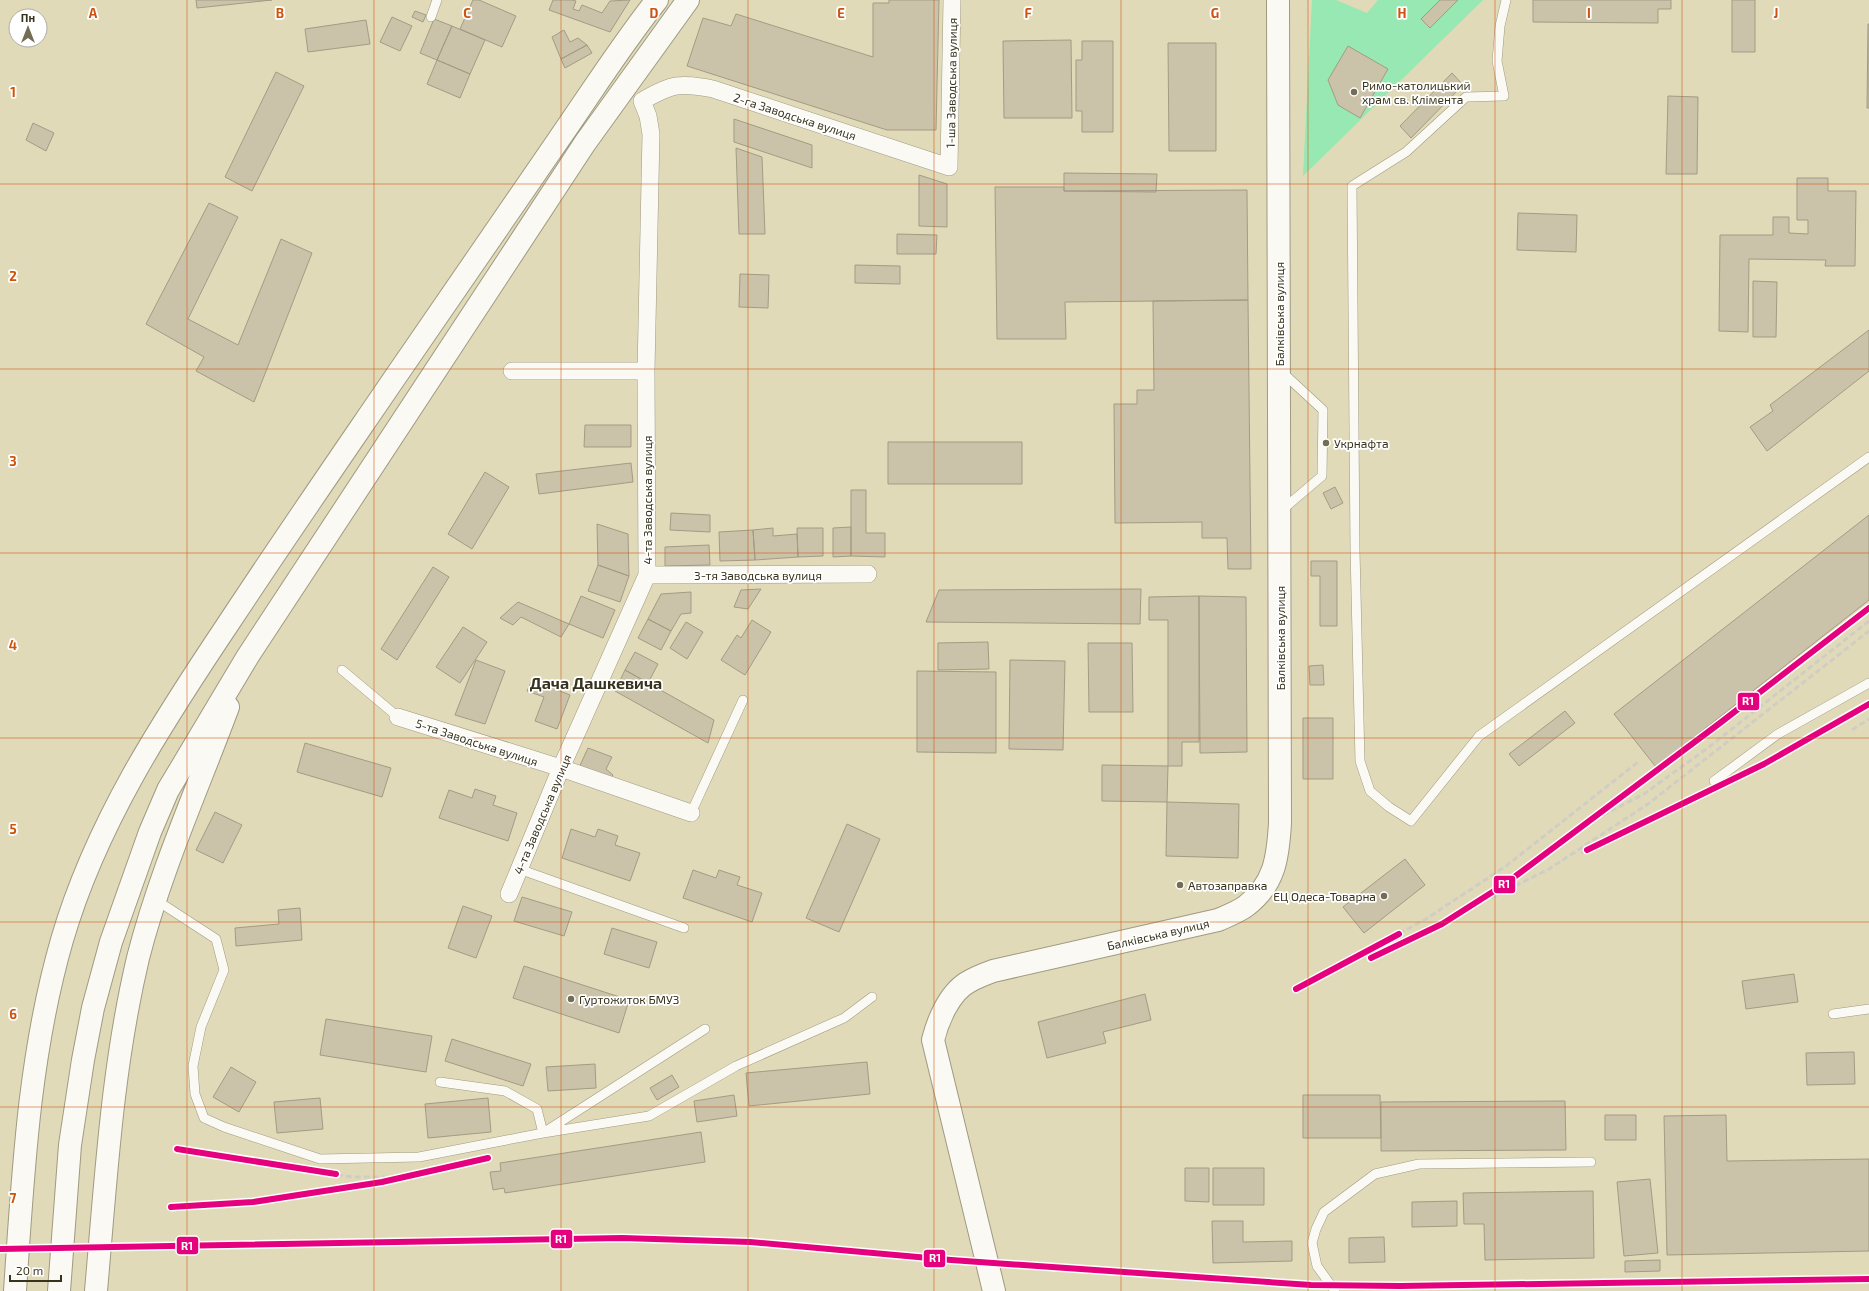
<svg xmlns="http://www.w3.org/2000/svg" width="1869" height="1291" font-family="'Exo 2',sans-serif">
	<rect width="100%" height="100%" fill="#e0dab9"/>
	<path fill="#97e8b2" d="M 1312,0 L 1336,0 L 1367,13 L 1378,0 L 1483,0 L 1303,176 Z"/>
	<path fill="#cbc2aa" stroke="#a49b83" d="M 196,0 L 272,0 L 197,8 Z
		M 473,0 L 479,0 L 516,16 L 502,47 L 460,29 Z
		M 553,0 L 572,0 L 576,1 L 573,9 L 579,11 L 582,5 L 602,13 L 610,1 L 630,0 L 610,32 L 549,10 Z
		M 889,0 L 939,0 L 936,130 L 887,130 L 687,66 L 703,18 L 731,26 L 736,14 L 873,57 L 873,3 L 889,3 Z
		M 1440,0 L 1458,0 L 1430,28 L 1421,19 Z
		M 1533,0 L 1671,0 L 1671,9 L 1658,9 L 1658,23 L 1533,22 Z
		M 1732,0 L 1755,0 L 1755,52 L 1732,52 Z
		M 415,11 L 426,15 L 423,22 L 412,17 Z
		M 392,17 L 412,26 L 400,51 L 380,42 Z
		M 434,19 L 452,26 L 437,60 L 420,53 Z
		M 366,20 L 370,44 L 308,52 L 305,29 Z
		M 1868,24 L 1869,24 L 1869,108 L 1867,108 Z
		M 452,26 L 485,40 L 470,74 L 437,60 Z
		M 564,30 L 570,42 L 578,38 L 587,45 L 561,59 L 552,37 Z
		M 1071,40 L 1072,118 L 1004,118 L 1003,41 Z
		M 1082,41 L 1113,41 L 1113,132 L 1082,132 L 1082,111 L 1076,111 L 1076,60 L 1082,60 Z
		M 1168,43 L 1216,43 L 1216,151 L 1169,151 Z
		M 587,45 L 592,53 L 565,68 L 561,59 Z
		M 1348,46 L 1388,69 L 1360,118 L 1338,105 L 1328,80 Z
		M 437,60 L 470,74 L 460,98 L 427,84 Z
		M 276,72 L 304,86 L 252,191 L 225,177 Z
		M 1452,73 L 1463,85 L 1411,138 L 1400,126 Z
		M 1668,96 L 1698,97 L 1697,174 L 1666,174 Z
		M 734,119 L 812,145 L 812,168 L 734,142 Z
		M 33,123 L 54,133 L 46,151 L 26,140 Z
		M 736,148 L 762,157 L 765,234 L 739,234 Z
		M 1064,173 L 1157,174 L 1156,192 L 1064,191 Z
		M 919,175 L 947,184 L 947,227 L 919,226 Z
		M 1797,178 L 1828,178 L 1828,191 L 1856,191 L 1855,266 L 1825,266 L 1826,260 L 1749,259 L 1748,332 L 1719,331 L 1720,235 L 1773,235 L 1773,217 L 1789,217 L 1789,233 L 1808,234 L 1808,220 L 1797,220 Z
		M 995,187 L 1064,187 L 1064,191 L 1247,190 L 1248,300 L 1065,302 L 1066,339 L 997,339 Z
		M 209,203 L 238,217 L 188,319 L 238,345 L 281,239 L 312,253 L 254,402 L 196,371 L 204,357 L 146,324 Z
		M 1518,213 L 1577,215 L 1576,252 L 1517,250 Z
		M 897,234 L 937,235 L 936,254 L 897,254 Z
		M 855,265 L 900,266 L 900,284 L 855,283 Z
		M 740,274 L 769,275 L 768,308 L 739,307 Z
		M 1753,281 L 1777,282 L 1776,337 L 1753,337 Z
		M 1248,300 L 1251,569 L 1228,569 L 1227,538 L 1202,538 L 1202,522 L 1115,523 L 1114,404 L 1137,404 L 1137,390 L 1154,390 L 1153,301 Z
		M 1869,330 L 1869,371 L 1767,451 L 1750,427 L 1773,411 L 1770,405 Z
		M 585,425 L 631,425 L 631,447 L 584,447 Z
		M 888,442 L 1022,442 L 1022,484 L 888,484 Z
		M 631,463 L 633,482 L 539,494 L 536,474 Z
		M 485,472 L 509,487 L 472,549 L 448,534 Z
		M 1335,487 L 1343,503 L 1331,509 L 1323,493 Z
		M 851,490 L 866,490 L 866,533 L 885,533 L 885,557 L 851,556 Z
		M 671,513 L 710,515 L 710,532 L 670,530 Z
		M 1869,515 L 1869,600 L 1656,767 L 1614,714 Z
		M 597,524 L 628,534 L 629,576 L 598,565 Z
		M 851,527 L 851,556 L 833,557 L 833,528 Z
		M 773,528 L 773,536 L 797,534 L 798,557 L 755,560 L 753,530 Z
		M 797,528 L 823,528 L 823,556 L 798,557 Z
		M 753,530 L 755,560 L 720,561 L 719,532 Z
		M 709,545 L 710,565 L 665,566 L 665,547 Z
		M 1311,561 L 1337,561 L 1337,626 L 1320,626 L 1320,576 L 1311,576 Z
		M 598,565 L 629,576 L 620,602 L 588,591 Z
		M 433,567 L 449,577 L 397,660 L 381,649 Z
		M 761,589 L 748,609 L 734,607 L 741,590 Z
		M 1141,589 L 1140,624 L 926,622 L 939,590 Z
		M 691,592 L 691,613 L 681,614 L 671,631 L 648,619 L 661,594 Z
		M 581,596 L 615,610 L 603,638 L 569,624 Z
		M 1199,596 L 1246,597 L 1247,752 L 1200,753 Z
		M 1199,596 L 1199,742 L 1182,742 L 1182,766 L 1168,766 L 1168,620 L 1149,620 L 1149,597 Z
		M 518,602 L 569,624 L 561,637 L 521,617 L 513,625 L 500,618 Z
		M 648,619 L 671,631 L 661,650 L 638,638 Z
		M 752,620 L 771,632 L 745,675 L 721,660 L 737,635 L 741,638 Z
		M 686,622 L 703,632 L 687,659 L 670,648 Z
		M 463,627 L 487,642 L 460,683 L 436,667 Z
		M 988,642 L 989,669 L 938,670 L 938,643 Z
		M 1088,643 L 1132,643 L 1133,712 L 1089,712 Z
		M 635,652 L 658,664 L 648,683 L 625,670 Z
		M 476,660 L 505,671 L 485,724 L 455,715 Z
		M 1010,660 L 1065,661 L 1063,750 L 1009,749 Z
		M 1323,665 L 1324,685 L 1310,685 L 1309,666 Z
		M 625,670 L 714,720 L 708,743 L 615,691 Z
		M 917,671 L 996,672 L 996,753 L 917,752 Z
		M 532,680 L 570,695 L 557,729 L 535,721 L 544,697 L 527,691 Z
		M 1565,711 L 1575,723 L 1519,766 L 1509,754 Z
		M 1303,718 L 1333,718 L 1333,779 L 1303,779 Z
		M 305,743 L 391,768 L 382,797 L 297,772 Z
		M 588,748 L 612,757 L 606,769 L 613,775 L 607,783 L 577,772 Z
		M 1102,765 L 1168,766 L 1167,802 L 1102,801 Z
		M 475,789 L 496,796 L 493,805 L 517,813 L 508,841 L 439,818 L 449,790 L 472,798 Z
		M 1167,802 L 1239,804 L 1238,858 L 1166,856 Z
		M 215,812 L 242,825 L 223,863 L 196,850 Z
		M 847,824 L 880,839 L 839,932 L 806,918 Z
		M 571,829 L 595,837 L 598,829 L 618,836 L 615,845 L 640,853 L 630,881 L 562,858 Z
		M 1405,859 L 1425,885 L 1364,933 L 1343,907 Z
		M 693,870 L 716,878 L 719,870 L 740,877 L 737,885 L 762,893 L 752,922 L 683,898 Z
		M 522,897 L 572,912 L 564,936 L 514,921 Z
		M 463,906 L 492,916 L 476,958 L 448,948 Z
		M 300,908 L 302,940 L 236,946 L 235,928 L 279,924 L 278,910 Z
		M 612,928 L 657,942 L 649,968 L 604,954 Z
		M 524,966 L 629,1000 L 619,1033 L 513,998 Z
		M 1794,974 L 1798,1002 L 1746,1009 L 1742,981 Z
		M 1145,994 L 1151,1020 L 1103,1032 L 1106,1043 L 1047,1058 L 1038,1022 Z
		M 326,1019 L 432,1036 L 426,1072 L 320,1055 Z
		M 452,1039 L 531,1064 L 523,1086 L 445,1061 Z
		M 1854,1052 L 1855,1084 L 1807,1085 L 1806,1053 Z
		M 867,1062 L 870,1094 L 749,1106 L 746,1073 Z
		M 595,1064 L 596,1088 L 548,1091 L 546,1067 Z
		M 231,1067 L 256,1082 L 239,1112 L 213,1097 Z
		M 672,1075 L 679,1087 L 657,1100 L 650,1088 Z
		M 734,1095 L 737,1116 L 697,1122 L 694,1101 Z
		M 1303,1095 L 1380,1095 L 1381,1138 L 1303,1138 Z
		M 320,1098 L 323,1129 L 277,1133 L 274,1102 Z
		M 488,1098 L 491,1132 L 428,1138 L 425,1104 Z
		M 1565,1101 L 1566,1150 L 1381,1151 L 1381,1102 Z
		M 1605,1115 L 1636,1115 L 1636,1140 L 1605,1140 Z
		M 1726,1115 L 1727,1161 L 1869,1159 L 1869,1251 L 1667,1255 L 1664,1116 Z
		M 701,1132 L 705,1162 L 505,1193 L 504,1188 L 493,1190 L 490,1172 L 501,1171 L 500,1163 Z
		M 1185,1168 L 1209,1168 L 1209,1202 L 1185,1201 Z
		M 1213,1168 L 1264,1168 L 1264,1205 L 1213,1205 Z
		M 1650,1179 L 1658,1253 L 1624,1256 L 1617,1182 Z
		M 1593,1191 L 1594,1258 L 1485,1260 L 1484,1224 L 1464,1224 L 1463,1193 Z
		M 1457,1201 L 1457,1226 L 1412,1227 L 1412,1202 Z
		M 1212,1221 L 1243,1221 L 1243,1242 L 1292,1241 L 1292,1261 L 1213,1263 Z
		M 1384,1237 L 1385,1262 L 1349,1263 L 1349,1238 Z
		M 1660,1260 L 1660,1271 L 1625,1272 L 1625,1261 Z"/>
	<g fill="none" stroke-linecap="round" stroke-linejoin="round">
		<defs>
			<path id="lane" d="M 1506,0 L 1500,26 L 1497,61 L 1504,96 L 1466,97 L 1406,152 L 1352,186 L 1355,550 L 1360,761 L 1370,791 L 1389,807 L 1411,821 L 1479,736 L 1869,457
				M 431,17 L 437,0
				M 1282,372 L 1323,410 L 1322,476 L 1282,510
				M 342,670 L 398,717
				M 1714,781 L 1778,734 L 1869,683
				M 691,813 L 743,700
				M 519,869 L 684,928
				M 156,900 L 216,939 L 224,970 L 201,1027 L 193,1066 L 195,1094 L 204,1118 L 224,1127 L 320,1159 L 419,1157 L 543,1133 L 705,1029
				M 1833,1014 L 1869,1009
				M 440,1082 L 505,1091 L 537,1109 L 543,1133 L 649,1116 L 736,1066 L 844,1018 L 872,997
				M 1335,1291 L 1317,1266 L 1312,1243 L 1316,1229 L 1324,1212 L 1375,1174 L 1419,1164 L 1591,1162"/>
			<path id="street" d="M 642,101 C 673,83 679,83 713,89 L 949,167 L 952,0
				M 512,371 L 646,371
				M 647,575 L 868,574
				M 398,717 L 561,768 L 691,813
				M 509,894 L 561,768 L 647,575 L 646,371 L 651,134 L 648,116 L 642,101"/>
			<path id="secondary" d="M 15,1291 C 23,1173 29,1054 62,940 C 96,823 163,721 230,621 C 284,539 340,458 396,376 C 450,297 505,218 559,139 C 591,93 622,44 657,0
				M 59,1291 L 70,1145 L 83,1060 L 93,1008 L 111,942 L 150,832 L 168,790 L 248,656 L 585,143 L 688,0
				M 96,1291 C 106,1178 112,1068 138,958 C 160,872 197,790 228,707
				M 994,1291 L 933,1040 C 938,1020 950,991 970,981 C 977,977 985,974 993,971 L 1218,920 C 1227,916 1238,912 1246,906 C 1275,884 1278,857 1280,823 L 1278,0"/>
		</defs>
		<use href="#lane" stroke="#9f9a81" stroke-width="10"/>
		<use href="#street" stroke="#9f9a81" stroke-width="18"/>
		<use href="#secondary" stroke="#9f9a81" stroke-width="24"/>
		<use href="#lane" stroke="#faf9f4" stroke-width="9"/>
		<use href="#street" stroke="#faf9f4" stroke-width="17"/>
		<use href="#secondary" stroke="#faf9f4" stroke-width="22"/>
		<path stroke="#d0cec4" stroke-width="3" stroke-dasharray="6 3" stroke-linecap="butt" d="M 1852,730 L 1869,719
			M 1603,815 L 1644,794 L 1709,747 L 1869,621
			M 1581,853 L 1764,764 L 1869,704
			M 1491,898 L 1549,869 L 1648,804 L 1869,631
			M 1371,958 L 1442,924 L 1505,884 L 1720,723 L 1869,608
			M 1296,989 L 1426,919 L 1506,866 L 1638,762
			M 177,1149 L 352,1177 L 386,1177
			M 171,1207 L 253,1202 L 382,1182 L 488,1158"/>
		<defs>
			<path id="rail-1" d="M 1587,850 L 1764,764 L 1869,704
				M 1371,958 L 1442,924 L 1505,884 L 1720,723 L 1869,608
				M 1296,989 L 1399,934
				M 177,1149 L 336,1174
				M 171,1207 L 253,1202 L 382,1182 L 488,1158
				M 0,1249 L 622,1238 L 750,1242 L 951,1260 L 1311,1285 L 1400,1286 L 1869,1279"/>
		</defs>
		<use href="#rail-1" stroke="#fff" stroke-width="9"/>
		<use href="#rail-1" stroke="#e5007d" stroke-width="6"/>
	</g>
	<path fill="none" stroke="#cd530e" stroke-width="1" stroke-opacity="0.55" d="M 187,0 L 187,1291M 374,0 L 374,1291M 561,0 L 561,1291M 748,0 L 748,1291M 934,0 L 934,1291M 1121,0 L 1121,1291M 1308,0 L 1308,1291M 1495,0 L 1495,1291M 1682,0 L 1682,1291M 0,184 L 1869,184M 0,369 L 1869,369M 0,553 L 1869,553M 0,738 L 1869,738M 0,922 L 1869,922M 0,1107 L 1869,1107"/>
	<g fill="#726d53" stroke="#fff" stroke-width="1.5">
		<circle cx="1354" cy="92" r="4"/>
		<circle cx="1326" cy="443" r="4"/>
		<circle cx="1180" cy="885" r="4"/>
		<circle cx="1384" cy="896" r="4"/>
		<circle cx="571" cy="999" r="4"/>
	</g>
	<g text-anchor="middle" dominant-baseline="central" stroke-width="3.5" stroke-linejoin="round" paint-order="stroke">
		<g font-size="12" fill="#37331c" stroke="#fff">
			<text transform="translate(951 83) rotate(-89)">1-ша Заводська вулиця</text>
			<text transform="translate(795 116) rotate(18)">2-га Заводська вулиця</text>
			<text transform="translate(1279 314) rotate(-90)">Балківська вулиця</text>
			<text transform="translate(647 500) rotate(-90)">4-та Заводська вулиця</text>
			<text x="758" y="575">3-тя Заводська вулиця</text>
			<text transform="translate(1280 638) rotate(-90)">Балківська вулиця</text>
			<text transform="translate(477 742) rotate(18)">5-та Заводська вулиця</text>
			<text transform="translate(542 814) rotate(-67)">4-та Заводська вулиця</text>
			<text transform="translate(1158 934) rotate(-13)">Балківська вулиця</text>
		</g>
		<g font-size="12" fill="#37331c" stroke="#fff" text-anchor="start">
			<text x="1362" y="85">Римо-католицький<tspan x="1362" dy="14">храм св. Клімента</tspan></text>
			<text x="1334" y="443">Укрнафта</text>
			<text x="1188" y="885">Автозаправка</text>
			<text x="1376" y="896" text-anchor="end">ЕЦ Одеса-Товарна</text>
			<text x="579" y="999">Гуртожиток БМУЗ</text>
		</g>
		<g font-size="16" font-weight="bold" fill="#37331c" stroke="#fff">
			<text x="596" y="682">Дача Дашкевича</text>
		</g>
	</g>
	<g font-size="13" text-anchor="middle" font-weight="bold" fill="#cd530e" stroke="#fff" stroke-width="3.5" stroke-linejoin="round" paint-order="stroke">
		<text x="93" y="18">A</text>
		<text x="280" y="18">B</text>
		<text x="467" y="18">C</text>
		<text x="654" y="18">D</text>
		<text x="841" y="18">E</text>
		<text x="1028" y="18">F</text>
		<text x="1215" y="18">G</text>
		<text x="1402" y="18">H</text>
		<text x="1589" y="18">I</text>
		<text x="1776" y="18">J</text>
		<text x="13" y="97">1</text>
		<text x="13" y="281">2</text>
		<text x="13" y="466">3</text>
		<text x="13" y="650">4</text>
		<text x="13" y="834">5</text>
		<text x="13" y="1019">6</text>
		<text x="13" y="1203">7</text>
	</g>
	<g stroke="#fff" stroke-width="1.5">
		<rect x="1737" y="692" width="23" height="19" rx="4" fill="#e5007d"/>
		<rect x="1493" y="875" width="23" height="19" rx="4" fill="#e5007d"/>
		<rect x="550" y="1229" width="23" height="20" rx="4" fill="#e5007d"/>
		<rect x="176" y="1236" width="23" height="19" rx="4" fill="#e5007d"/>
		<rect x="923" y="1249" width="23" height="19" rx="4" fill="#e5007d"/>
	</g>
	<g font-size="11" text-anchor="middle" font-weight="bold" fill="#fff">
		<text x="1748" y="705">R1</text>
		<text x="1504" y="888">R1</text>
		<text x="561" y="1243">R1</text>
		<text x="187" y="1250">R1</text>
		<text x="935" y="1262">R1</text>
	</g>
	<g transform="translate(28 28)"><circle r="19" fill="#ffffff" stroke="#afada4"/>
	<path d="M0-3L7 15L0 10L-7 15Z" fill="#726d53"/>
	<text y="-6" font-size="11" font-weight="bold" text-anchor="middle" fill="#37331c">Пн</text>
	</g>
	<path d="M10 1275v6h51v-6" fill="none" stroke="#37331c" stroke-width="2"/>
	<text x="16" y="1275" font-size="12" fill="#37331c" stroke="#ffffff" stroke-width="3" paint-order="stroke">20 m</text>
</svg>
